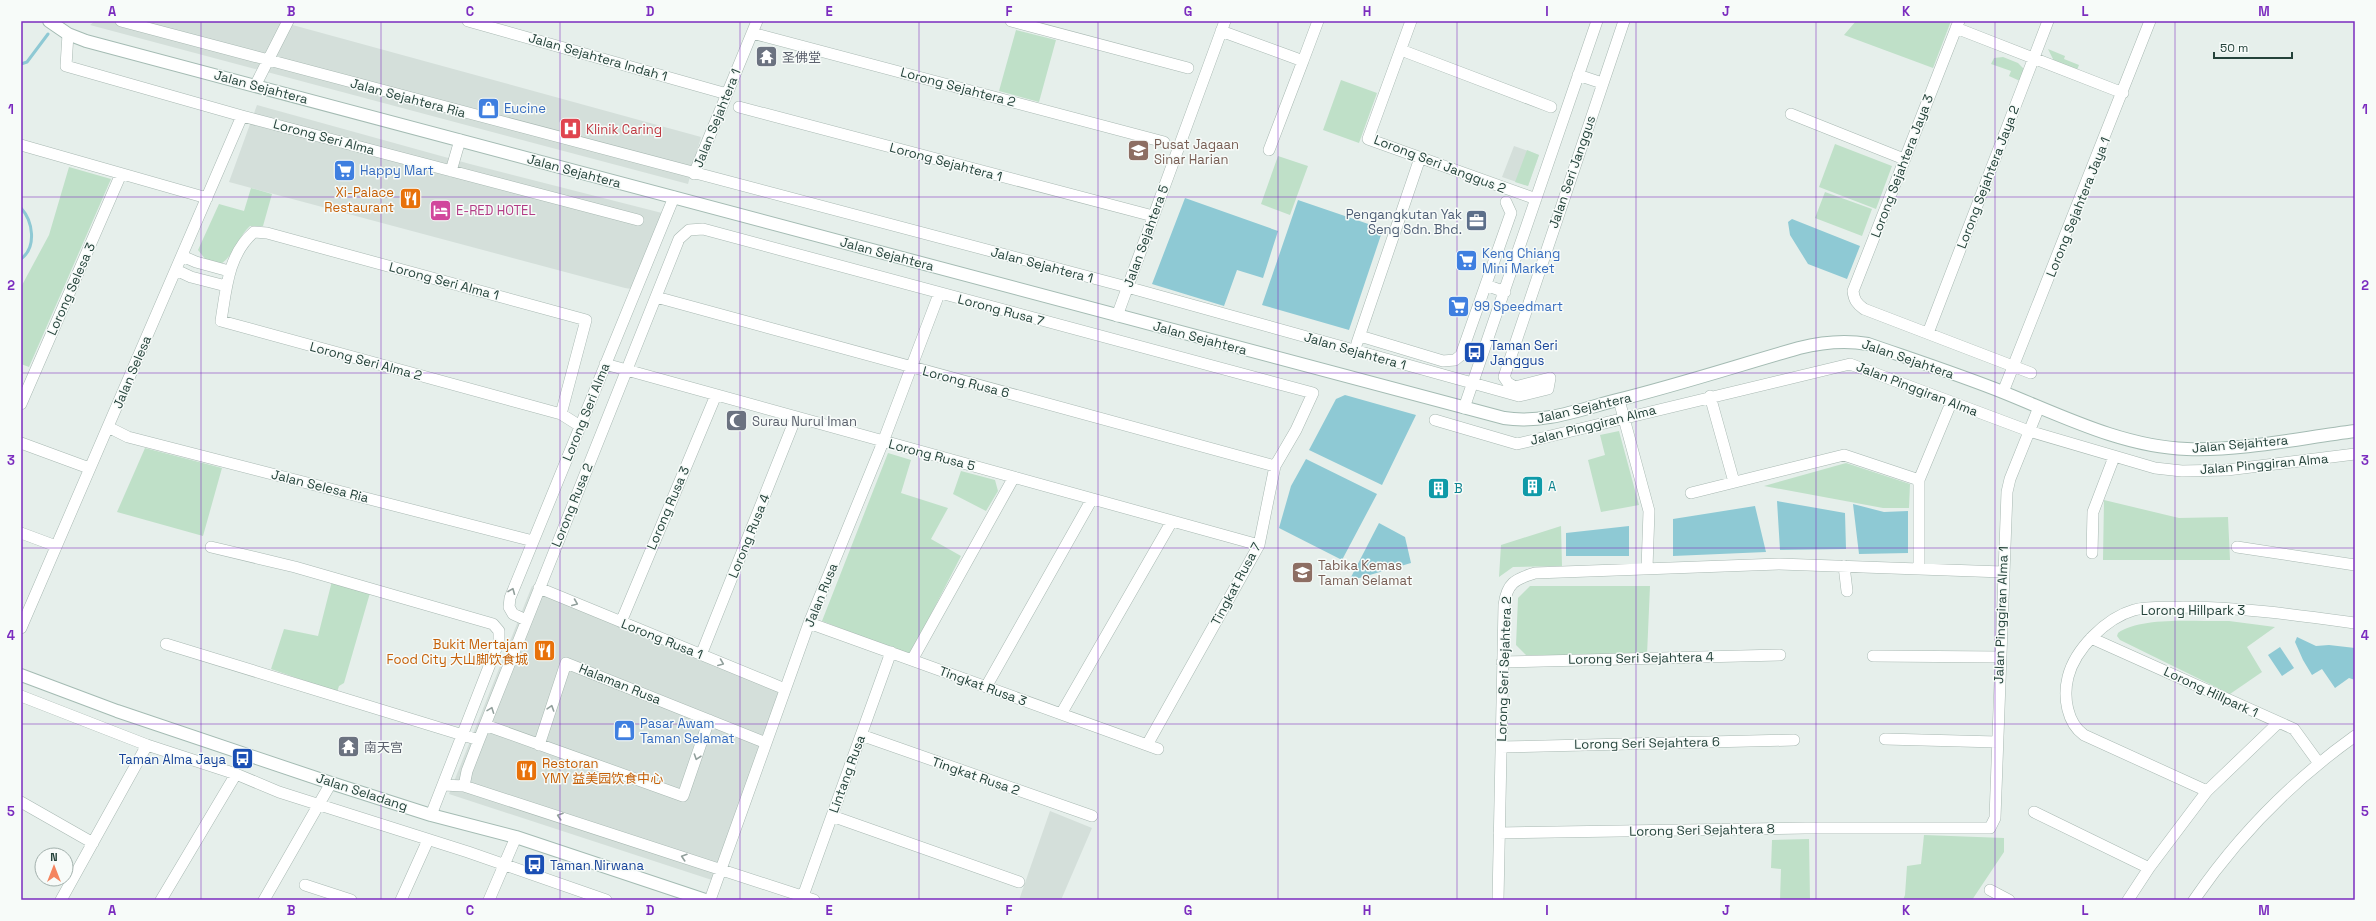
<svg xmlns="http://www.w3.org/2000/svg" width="2376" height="921" font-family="'Space Grotesk','Noto Sans SC',sans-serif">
	<rect width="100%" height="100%" fill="#e6efeb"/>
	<path fill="#d4dfda" d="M 95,21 L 278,21 L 701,137 L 688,184 L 90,25 Z
		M 257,105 L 470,164 L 662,213 L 631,289 L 625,288 L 229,182 Z
		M 1514,146 L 1539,155 L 1528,186 L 1502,177 Z
		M 532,586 L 785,689 L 715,881 L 449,794 Z
		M 1050,811 L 1092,828 L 1061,900 L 1019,900 Z"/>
	<path fill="#bfe0c8" d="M 1856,21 L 1951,21 L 1933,68 L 1844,35 Z
		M 1016,30 L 1056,40 L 1039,102 L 999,91 Z
		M 2048,49 L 2065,56 L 2064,59 L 2079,65 L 2077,70 L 2054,61 Z
		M 2003,57 L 2018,63 L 2025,70 L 2020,81 L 2009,76 L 2011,71 L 1991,64 L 1994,58 Z
		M 1341,80 L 1377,93 L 1359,143 L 1323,130 Z
		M 1835,144 L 1892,166 L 1876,209 L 1819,187 Z
		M 1527,150 L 1539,155 L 1528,186 L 1515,182 Z
		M 1278,156 L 1308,166 L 1290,215 L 1261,204 Z
		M 69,167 L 111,179 L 29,367 L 21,364 L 21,287 L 49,235 Z
		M 251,188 L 272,194 L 263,226 L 250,226 C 238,237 234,255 221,264 L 206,260 L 198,250 L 219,204 L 244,211 Z
		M 1825,192 L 1872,209 L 1862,236 L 1815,218 Z
		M 1619,431 L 1639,505 L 1601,512 L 1588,460 L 1605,455 L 1600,435 Z
		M 145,448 L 222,468 L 203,536 L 117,512 Z
		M 888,453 L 911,460 L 901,493 L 948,508 L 931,539 L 961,556 L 910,655 L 822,621 Z
		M 1846,463 L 1910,484 L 1909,508 L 1883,508 L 1764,486 Z
		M 961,471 L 995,480 L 998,491 L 986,511 L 953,494 Z
		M 2104,500 L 2179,518 L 2228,517 L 2230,560 L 2103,560 Z
		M 1561,526 L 1562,566 L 1513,567 L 1499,577 L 1501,545 Z
		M 332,581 L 370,593 L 344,683 L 339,686 L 337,692 L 271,669 L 284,629 L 318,636 Z
		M 1530,586 L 1650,586 L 1647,655 L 1526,655 L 1516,645 L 1518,598 Z
		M 2229,621 L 2275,627 L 2247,647 L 2262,672 L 2230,694 L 2120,640 L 2117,636 L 2118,633 C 2141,616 2199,622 2229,621 Z
		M 1924,835 L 2004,838 L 2004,852 L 1972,900 L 1903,900 L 1905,895 L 1907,866 L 1921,864 Z
		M 1809,839 L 1810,900 L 1780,900 L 1781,869 L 1771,868 L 1772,840 Z"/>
	<path fill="#8ec9d4" d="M 1185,198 L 1278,231 L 1263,278 L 1237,270 L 1224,306 L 1152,284 Z
		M 1298,200 L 1383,229 L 1349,330 L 1262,305 Z
		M 1792,219 L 1860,246 L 1847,279 L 1808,264 L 1790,235 L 1788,222 Z
		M 1345,395 L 1416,415 L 1382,485 L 1309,450 L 1336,399 Z
		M 1306,459 L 1377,494 L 1342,560 L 1279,528 L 1291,486 Z
		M 1777,501 L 1845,513 L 1846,549 L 1780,550 Z
		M 1853,504 L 1884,512 L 1908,511 L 1908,553 L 1859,554 Z
		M 1755,506 L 1766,552 L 1673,556 L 1673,519 Z
		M 1379,523 L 1405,537 L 1411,563 L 1349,581 Z
		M 1629,526 L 1629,556 L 1566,556 L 1566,533 Z
		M 2297,637 L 2316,646 L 2329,645 L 2355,648 L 2355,680 L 2349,678 L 2335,688 L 2322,669 L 2312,675 L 2303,660 L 2295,642 Z
		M 2280,647 L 2294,668 L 2282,676 L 2268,655 Z"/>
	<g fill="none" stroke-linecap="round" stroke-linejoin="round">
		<path stroke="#8ec9d4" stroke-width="3" d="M 21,64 L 27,62 L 48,34
			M 21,208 C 33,221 37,247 21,259"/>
		<defs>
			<path id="street" d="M 121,21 L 1127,287 L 1519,396 L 1548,389 L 1550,378 L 1515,387 L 1508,383 L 1504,377 L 1624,21
				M 468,21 L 727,94
				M 1011,21 L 1188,68
				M 1411,21 L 1368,139 L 1536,199
				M 1959,21 L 1853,291 C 1854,300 1857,304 1864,309 L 2031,373
				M 1956,28 L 2123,93
				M 1221,31 L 1303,61 L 1318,21
				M 752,33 L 1164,142
				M 68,34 L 66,66 L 242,116 L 638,220
				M 1401,50 L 1551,107
				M 1578,75 L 1602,83
				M 255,86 L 288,21
				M 739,107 L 1153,216
				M 1791,114 L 1904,159
				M 21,145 L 207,198
				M 1269,150 L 1303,61
				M 451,171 L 460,140
				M 694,174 L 757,21
				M 182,256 L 196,262 L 229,271
				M 176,270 L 191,277 L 226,286
				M 1486,285 L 1505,292
				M 656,297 L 1275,466
				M 1117,316 L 1225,21
				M 1928,333 L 2048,21
				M 1360,336 L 1443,361 L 1455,360 L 1461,355 L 1511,213 L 1506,202
				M 1357,343 L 1420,158
				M 605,364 L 1259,545
				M 2003,392 L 2150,21
				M 1710,396 L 1734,482
				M 1619,400 L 1649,511 L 1647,568
				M 21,404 L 121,174
				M 1464,408 L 1597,21
				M 561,414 L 586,320 L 267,233 L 254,232 C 228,254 226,290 221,321 L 561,414 L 580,426
				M 1435,420 L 1517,444 L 1850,364 L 2029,431 L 2155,468 L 2182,471 L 2227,470 L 2355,454
				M 108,427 L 128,437 L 533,541
				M 21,443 L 89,468
				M 1691,493 L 1844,455 L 1919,480
				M 21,533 L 56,546
				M 211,547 L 295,567 L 493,624 L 499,631 L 499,641 L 431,815
				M 2237,547 L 2355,565
				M 2092,553 L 2093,512 L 2114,457
				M 1844,566 L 1847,591
				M 1919,569 L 1919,480 L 1951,403
				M 539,588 L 785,689
				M 526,620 L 513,614 L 509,607 L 510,598 L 674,197
				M 621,622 L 716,395
				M 809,623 L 1158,749
				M 21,628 L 242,116
				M 2091,638 L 2294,729 L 2318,762
				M 166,644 L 479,740
				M 701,655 L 796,417
				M 1873,656 L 2000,657
				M 912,660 L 1014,477
				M 1502,662 L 1780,655
				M 986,687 L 1092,499
				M 21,696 L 147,745 L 236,774 L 279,792 L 468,852 L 606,900
				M 1061,714 L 1172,521
				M 485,725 L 683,796 L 709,720
				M 861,735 L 1092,816
				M 1885,739 L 1997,742
				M 539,745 L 566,663 L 766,743
				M 1501,747 L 1794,740
				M 443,785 L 464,786 L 814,900
				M 464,786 L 467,771 L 479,740 L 679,239 L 689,230 L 703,229 L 1313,393 L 1296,430 L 1275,466 L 1259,545 L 1147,745
				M 2207,791 L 2084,735 C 2067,723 2063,697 2068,677 C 2075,649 2106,618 2134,610 C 2149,606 2167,608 2183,607 C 2241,607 2297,615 2355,623
				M 21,802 L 93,843
				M 2034,812 L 2149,868
				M 832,816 L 1019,882
				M 1499,833 L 1805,828 L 1990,828 L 1995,818 L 2007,492 L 2010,479 L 2039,407
				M 305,885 L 351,900
				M 1990,890 L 2009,900
				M 803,896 L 891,652
				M 61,900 L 147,745
				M 161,900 L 236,774
				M 264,900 L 331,783
				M 401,900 L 428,840
				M 489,900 L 516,837
				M 710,900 L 809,623 L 883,442 L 939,294
				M 1498,900 L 1504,605 C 1507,583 1515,579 1535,573 L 1779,564 L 2003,572
				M 2128,900 L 2149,868 L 2207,791 L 2278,723
				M 2194,900 C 2238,836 2292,781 2355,736"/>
			<path id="secondary" d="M 49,21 L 68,34 L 86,41 L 1504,418 C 1543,424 1579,410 1617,400 C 1678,385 1739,365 1799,348 C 1823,342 1844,340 1868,344 C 1914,360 1960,375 2005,393 C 2062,416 2124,447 2187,449 C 2242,451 2300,438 2355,431
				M 21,675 L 117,711 L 331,783 L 431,815 L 516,837 L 705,900"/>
		</defs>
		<use href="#street" stroke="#a8b8b2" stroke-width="12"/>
		<use href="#secondary" stroke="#a4bbb3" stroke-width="14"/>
		<use href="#street" stroke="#fff" stroke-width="11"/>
		<use href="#secondary" stroke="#fff" stroke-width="12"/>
	</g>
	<defs><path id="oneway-chevron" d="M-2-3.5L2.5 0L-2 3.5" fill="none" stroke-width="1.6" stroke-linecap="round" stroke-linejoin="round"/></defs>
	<g stroke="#92a09c">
		<use href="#oneway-chevron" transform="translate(512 591) rotate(-68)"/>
		<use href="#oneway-chevron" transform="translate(575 603) rotate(22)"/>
		<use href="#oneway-chevron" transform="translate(721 663) rotate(22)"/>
		<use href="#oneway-chevron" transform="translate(551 708) rotate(-72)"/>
		<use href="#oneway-chevron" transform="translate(491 710) rotate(-69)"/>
		<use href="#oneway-chevron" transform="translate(697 757) rotate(109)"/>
		<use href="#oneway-chevron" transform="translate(560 816) rotate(-162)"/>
		<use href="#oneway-chevron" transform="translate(684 857) rotate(-162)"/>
	</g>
	<path fill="none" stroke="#7b2cbf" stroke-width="1" stroke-opacity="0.55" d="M 201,21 L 201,900M 381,21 L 381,900M 560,21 L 560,900M 740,21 L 740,900M 919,21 L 919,900M 1098,21 L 1098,900M 1278,21 L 1278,900M 1457,21 L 1457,900M 1636,21 L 1636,900M 1816,21 L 1816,900M 1995,21 L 1995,900M 2175,21 L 2175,900M 21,197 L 2355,197M 21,373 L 2355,373M 21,548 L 2355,548M 21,724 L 2355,724"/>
	<defs>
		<symbol id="temple-square" viewBox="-11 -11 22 22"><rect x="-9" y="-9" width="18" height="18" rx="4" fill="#6b7280" stroke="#f7fbf9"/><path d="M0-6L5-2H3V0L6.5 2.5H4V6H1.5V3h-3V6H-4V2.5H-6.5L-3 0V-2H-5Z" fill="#fff"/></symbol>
		<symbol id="shop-square" viewBox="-11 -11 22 22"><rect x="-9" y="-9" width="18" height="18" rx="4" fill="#3f7fe0" stroke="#f7fbf9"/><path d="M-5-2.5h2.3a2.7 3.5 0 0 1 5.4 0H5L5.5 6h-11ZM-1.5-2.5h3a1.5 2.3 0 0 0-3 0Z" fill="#fff"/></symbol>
		<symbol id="hospital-square" viewBox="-11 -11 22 22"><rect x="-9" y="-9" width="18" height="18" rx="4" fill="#e0444e" stroke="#f7fbf9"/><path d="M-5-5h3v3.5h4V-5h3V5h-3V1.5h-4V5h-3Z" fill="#fff"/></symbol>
		<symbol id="school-square" viewBox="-11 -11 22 22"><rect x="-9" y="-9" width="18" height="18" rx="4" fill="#8d6e63" stroke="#f7fbf9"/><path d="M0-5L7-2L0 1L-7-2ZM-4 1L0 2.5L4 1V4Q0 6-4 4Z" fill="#fff"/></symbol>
		<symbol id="supermarket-square" viewBox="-11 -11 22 22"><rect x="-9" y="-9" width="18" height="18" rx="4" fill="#3f7fe0" stroke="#f7fbf9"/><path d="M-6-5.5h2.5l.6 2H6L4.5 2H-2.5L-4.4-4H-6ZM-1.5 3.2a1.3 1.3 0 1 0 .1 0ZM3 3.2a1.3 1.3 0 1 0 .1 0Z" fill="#fff"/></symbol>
		<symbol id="restaurant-square" viewBox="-11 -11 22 22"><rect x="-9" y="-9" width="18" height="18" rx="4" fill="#e8710a" stroke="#f7fbf9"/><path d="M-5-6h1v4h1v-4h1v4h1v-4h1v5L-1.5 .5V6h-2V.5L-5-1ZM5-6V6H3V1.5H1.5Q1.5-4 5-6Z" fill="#fff"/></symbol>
		<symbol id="hotel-square" viewBox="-11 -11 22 22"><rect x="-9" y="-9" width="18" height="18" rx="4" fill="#d1479c" stroke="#f7fbf9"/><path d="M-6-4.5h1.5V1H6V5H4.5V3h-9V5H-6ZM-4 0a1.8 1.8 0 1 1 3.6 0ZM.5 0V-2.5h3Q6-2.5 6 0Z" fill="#fff"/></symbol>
		<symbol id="office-square" viewBox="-11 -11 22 22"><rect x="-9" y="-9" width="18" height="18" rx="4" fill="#5c6f8a" stroke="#f7fbf9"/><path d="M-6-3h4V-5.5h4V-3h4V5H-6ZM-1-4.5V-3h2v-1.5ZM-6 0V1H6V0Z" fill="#fff"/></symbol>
		<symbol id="bus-square" viewBox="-11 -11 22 22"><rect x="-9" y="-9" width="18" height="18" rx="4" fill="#1a4fb4" stroke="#f7fbf9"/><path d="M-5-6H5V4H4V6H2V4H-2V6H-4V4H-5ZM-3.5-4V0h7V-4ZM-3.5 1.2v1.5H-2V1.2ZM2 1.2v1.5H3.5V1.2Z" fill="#fff"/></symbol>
		<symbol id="mosque-square" viewBox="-11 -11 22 22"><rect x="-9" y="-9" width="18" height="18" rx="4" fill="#6b7280" stroke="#f7fbf9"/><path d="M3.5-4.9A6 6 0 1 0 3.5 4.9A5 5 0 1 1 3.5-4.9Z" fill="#fff"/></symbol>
		<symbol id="building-square" viewBox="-11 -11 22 22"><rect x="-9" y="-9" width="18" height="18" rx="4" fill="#0f9aa8" stroke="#f7fbf9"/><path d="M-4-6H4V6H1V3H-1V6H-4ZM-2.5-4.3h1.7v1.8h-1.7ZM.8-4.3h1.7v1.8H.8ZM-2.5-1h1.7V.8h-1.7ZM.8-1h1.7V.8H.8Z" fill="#fff"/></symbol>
	</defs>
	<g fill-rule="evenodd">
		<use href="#temple-square" x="754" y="44" width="25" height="25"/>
		<use href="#shop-square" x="476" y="96" width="25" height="25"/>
		<use href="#hospital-square" x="558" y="116" width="25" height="25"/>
		<use href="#school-square" x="1126" y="138" width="25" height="25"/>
		<use href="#supermarket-square" x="332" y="158" width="25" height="25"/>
		<use href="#restaurant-square" x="398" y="186" width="25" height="25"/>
		<use href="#hotel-square" x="428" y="198" width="25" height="25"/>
		<use href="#office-square" x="1464" y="208" width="25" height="25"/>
		<use href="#supermarket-square" x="1454" y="248" width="25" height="25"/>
		<use href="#supermarket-square" x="1446" y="294" width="25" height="25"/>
		<use href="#bus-square" x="1462" y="340" width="25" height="25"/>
		<use href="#mosque-square" x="724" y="408" width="25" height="25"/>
		<use href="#building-square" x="1520" y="474" width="25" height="25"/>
		<use href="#building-square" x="1426" y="476" width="25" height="25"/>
		<use href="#school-square" x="1290" y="560" width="25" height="25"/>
		<use href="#restaurant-square" x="532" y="638" width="25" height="25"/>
		<use href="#shop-square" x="612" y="718" width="25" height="25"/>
		<use href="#temple-square" x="336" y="734" width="25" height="25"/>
		<use href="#bus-square" x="230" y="746" width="25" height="25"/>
		<use href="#restaurant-square" x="514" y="758" width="25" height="25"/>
		<use href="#bus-square" x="522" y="852" width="25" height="25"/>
	</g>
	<g text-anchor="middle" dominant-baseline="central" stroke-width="3" stroke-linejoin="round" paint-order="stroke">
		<g font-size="13" fill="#24423a" stroke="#f7fbf9">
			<text transform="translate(598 57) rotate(16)">Jalan Sejahtera Indah 1</text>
			<text transform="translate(261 87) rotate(15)">Jalan Sejahtera</text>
			<text transform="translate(958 87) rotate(15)">Lorong Sejahtera 2</text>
			<text transform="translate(408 98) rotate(15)">Jalan Sejahtera Ria</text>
			<text transform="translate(717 118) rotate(-68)">Jalan Sejahtera 1</text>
			<text transform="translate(324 137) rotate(15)">Lorong Seri Alma</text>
			<text transform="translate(946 162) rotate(15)">Lorong Sejahtera 1</text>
			<text transform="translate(1440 164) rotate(21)">Lorong Seri Janggus 2</text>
			<text transform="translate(1902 166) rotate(-69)">Lorong Sejahtera Jaya 3</text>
			<text transform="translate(574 171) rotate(15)">Jalan Sejahtera</text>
			<text transform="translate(1572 172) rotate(-71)">Jalan Seri Janggus</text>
			<text transform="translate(1988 177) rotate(-69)">Lorong Sejahtera Jaya 2</text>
			<text transform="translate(2078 207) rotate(-68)">Lorong Sejahtera Jaya 1</text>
			<text transform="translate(1146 236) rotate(-70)">Jalan Sejahtera 5</text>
			<text transform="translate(887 254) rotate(15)">Jalan Sejahtera</text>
			<text transform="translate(1042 265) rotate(15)">Jalan Sejahtera 1</text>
			<text transform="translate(444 281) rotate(15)">Lorong Seri Alma 1</text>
			<text transform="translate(71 289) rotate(-66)">Lorong Selesa 3</text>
			<text transform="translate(1001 310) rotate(15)">Lorong Rusa 7</text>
			<text transform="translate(1200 338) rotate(15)">Jalan Sejahtera</text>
			<text transform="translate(1355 351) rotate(16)">Jalan Sejahtera 1</text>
			<text transform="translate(1908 359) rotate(19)">Jalan Sejahtera</text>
			<text transform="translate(366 361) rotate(15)">Lorong Seri Alma 2</text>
			<text transform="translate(132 372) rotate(-67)">Jalan Selesa</text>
			<text transform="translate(966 382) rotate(15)">Lorong Rusa 6</text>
			<text transform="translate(1917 389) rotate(21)">Jalan Pinggiran Alma</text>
			<text transform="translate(1584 408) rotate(-13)">Jalan Sejahtera</text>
			<text transform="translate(586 412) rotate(-68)">Lorong Seri Alma</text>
			<text transform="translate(1593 425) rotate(-14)">Jalan Pinggiran Alma</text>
			<text transform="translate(2240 444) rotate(-5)">Jalan Sejahtera</text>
			<text transform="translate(932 455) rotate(15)">Lorong Rusa 5</text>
			<text transform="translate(2264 464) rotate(-5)">Jalan Pinggiran Alma</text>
			<text transform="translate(320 486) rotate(14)">Jalan Selesa Ria</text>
			<text transform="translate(572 505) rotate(-68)">Lorong Rusa 2</text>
			<text transform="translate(668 508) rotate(-67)">Lorong Rusa 3</text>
			<text transform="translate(749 536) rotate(-68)">Lorong Rusa 4</text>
			<text transform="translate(1236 584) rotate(-62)">Tingkat Rusa 7</text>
			<text transform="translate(821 595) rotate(-68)">Jalan Rusa</text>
			<text x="2193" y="610">Lorong Hillpark 3</text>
			<text transform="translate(2001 615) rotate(-88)">Jalan Pinggiran Alma 1</text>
			<text transform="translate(662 639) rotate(22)">Lorong Rusa 1</text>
			<text transform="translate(1641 658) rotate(-1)">Lorong Seri Sejahtera 4</text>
			<text transform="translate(1504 669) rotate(-88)">Lorong Seri Sejahtera 2</text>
			<text transform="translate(620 684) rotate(22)">Halaman Rusa</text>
			<text transform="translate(983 686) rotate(20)">Tingkat Rusa 3</text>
			<text transform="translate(2211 692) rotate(25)">Lorong Hillpark 1</text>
			<text transform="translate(1647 743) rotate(-1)">Lorong Seri Sejahtera 6</text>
			<text transform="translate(847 774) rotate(-70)">Lintang Rusa</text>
			<text transform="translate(976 776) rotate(19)">Tingkat Rusa 2</text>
			<text transform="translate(362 792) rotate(18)">Jalan Seladang</text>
			<text transform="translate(1702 830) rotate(-1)">Lorong Seri Sejahtera 8</text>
		</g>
		<g font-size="13" fill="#5b616d" stroke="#f7fbf9" text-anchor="start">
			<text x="782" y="57">圣佛堂</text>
			<text x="752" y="421">Surau Nurul Iman</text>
			<text x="364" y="747">南天宫</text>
		</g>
		<g font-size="13" fill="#366cbe" stroke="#f7fbf9" text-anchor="start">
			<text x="504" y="108">Eucine</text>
			<text x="360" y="170">Happy Mart</text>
			<text x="1482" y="253">Keng Chiang<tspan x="1482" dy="15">Mini Market</tspan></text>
			<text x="1474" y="306">99 Speedmart</text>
			<text x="640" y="723">Pasar Awam<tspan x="640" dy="15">Taman Selamat</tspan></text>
		</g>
		<g font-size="13" fill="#be3a42" stroke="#f7fbf9" text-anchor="start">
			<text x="586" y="129">Klinik Caring</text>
		</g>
		<g font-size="13" fill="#785e54" stroke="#f7fbf9" text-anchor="start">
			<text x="1154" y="144">Pusat Jagaan<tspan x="1154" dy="15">Sinar Harian</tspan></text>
			<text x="1318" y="565">Tabika Kemas<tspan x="1318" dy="15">Taman Selamat</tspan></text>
		</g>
		<g font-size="13" fill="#c56008" stroke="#f7fbf9" text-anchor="end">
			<text x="394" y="192">Xi-Palace<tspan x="394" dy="15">Restaurant</tspan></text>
			<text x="528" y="644">Bukit Mertajam<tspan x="528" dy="15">Food City 大山脚饮食城</tspan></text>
			<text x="542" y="763" text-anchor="start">Restoran<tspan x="542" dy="15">YMY 益美园饮食中心</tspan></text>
		</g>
		<g font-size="13" fill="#b23c85" stroke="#f7fbf9" text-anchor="start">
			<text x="456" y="210">E-RED HOTEL</text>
		</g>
		<g font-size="13" fill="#4e5e75" stroke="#f7fbf9" text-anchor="end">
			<text x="1462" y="214">Pengangkutan Yak<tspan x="1462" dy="15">Seng Sdn. Bhd.</tspan></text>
		</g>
		<g font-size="13" fill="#164399" stroke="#f7fbf9" text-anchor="start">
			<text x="1490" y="345">Taman Seri<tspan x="1490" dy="15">Janggus</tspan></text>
			<text x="226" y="759" text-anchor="end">Taman Alma Jaya</text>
			<text x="550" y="865">Taman Nirwana</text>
		</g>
		<g font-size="13" fill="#0d838f" stroke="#f7fbf9" text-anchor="start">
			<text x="1548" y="486">A</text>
			<text x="1454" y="488">B</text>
		</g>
	</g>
	<rect width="2376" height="921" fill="none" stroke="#f7fbf9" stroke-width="44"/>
	<g transform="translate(54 867)"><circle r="19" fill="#f7fbf9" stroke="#a3b1ad"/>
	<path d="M0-3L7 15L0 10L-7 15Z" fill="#f4845f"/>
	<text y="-6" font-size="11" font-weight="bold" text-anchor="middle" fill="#24423a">N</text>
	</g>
	<path d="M2214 52v6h78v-6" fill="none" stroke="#24423a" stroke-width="2"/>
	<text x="2220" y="52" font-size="12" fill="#24423a" stroke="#f7fbf9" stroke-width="3" paint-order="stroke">50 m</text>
	<rect x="22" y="22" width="2332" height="877" fill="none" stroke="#7b2cbf" stroke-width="1.5"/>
	<g font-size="13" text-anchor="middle" font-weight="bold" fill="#7b2cbf">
		<text x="112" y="16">A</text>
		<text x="291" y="16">B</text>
		<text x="470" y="16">C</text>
		<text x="650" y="16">D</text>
		<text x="829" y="16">E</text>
		<text x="1009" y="16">F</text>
		<text x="1188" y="16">G</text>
		<text x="1367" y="16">H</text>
		<text x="1547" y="16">I</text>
		<text x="1726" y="16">J</text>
		<text x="1906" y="16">K</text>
		<text x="2085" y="16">L</text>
		<text x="2264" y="16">M</text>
		<text x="11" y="114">1</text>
		<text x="2365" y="114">1</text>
		<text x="11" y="290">2</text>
		<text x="2365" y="290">2</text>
		<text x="11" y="465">3</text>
		<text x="2365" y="465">3</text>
		<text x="11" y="640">4</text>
		<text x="2365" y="640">4</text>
		<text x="11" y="816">5</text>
		<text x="2365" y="816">5</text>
		<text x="112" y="915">A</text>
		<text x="291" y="915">B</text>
		<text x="470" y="915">C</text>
		<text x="650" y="915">D</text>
		<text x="829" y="915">E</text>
		<text x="1009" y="915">F</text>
		<text x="1188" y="915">G</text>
		<text x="1367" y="915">H</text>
		<text x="1547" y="915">I</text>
		<text x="1726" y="915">J</text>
		<text x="1906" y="915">K</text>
		<text x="2085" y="915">L</text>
		<text x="2264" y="915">M</text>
	</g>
</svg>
